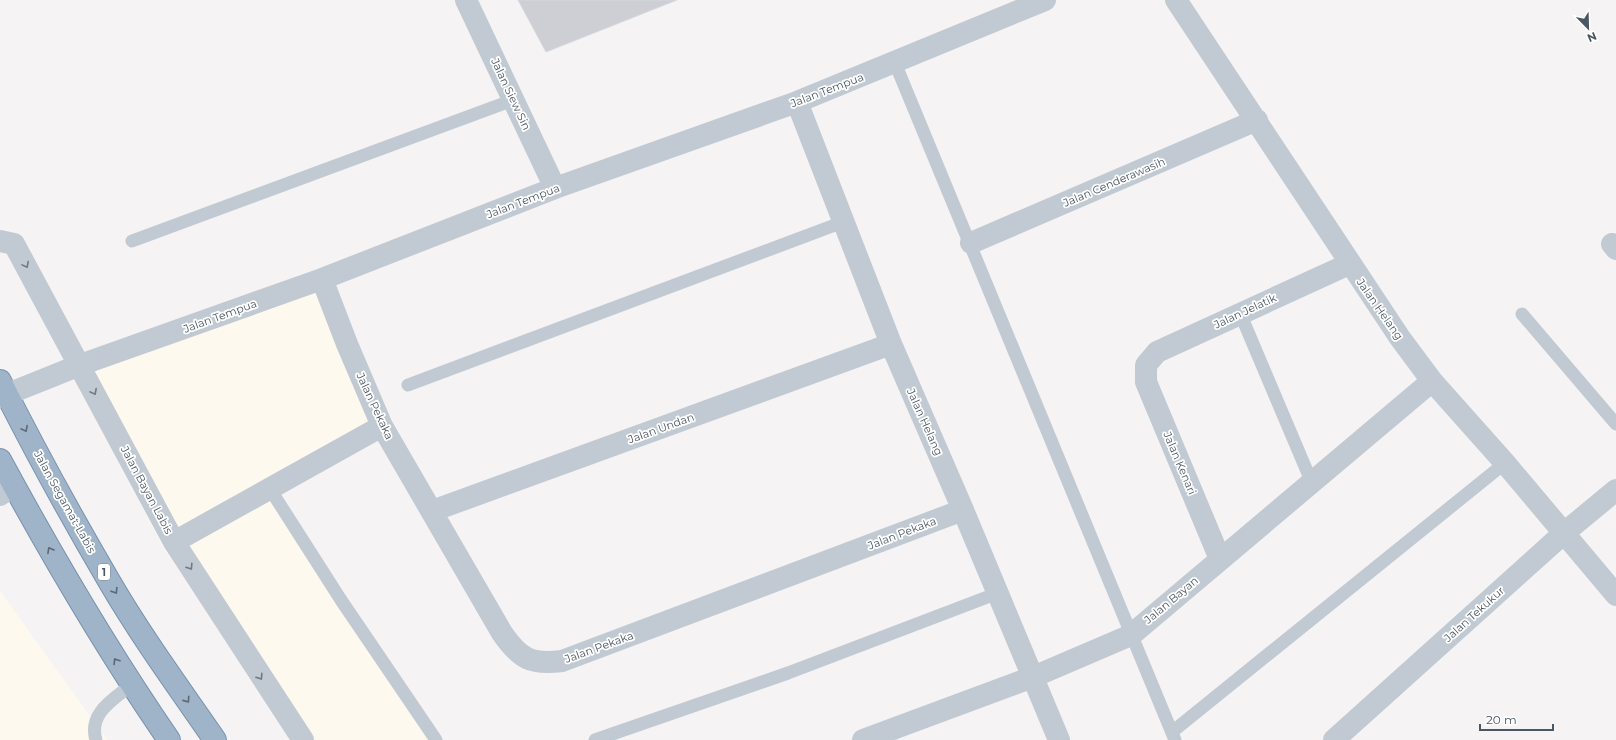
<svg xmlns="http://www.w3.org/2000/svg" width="1616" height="740" font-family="Montserrat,sans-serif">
	<rect width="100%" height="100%" fill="#f5f3f3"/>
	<path fill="#fdf9ef" d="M 312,274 L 370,423 L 268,478 L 443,740 L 294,740 L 163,547 L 67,362 Z
		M 0,591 L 107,740 L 0,740 Z"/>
	<path fill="#cdcfd5" stroke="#d7d9de" d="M 518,0 L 677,0 L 546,52 Z"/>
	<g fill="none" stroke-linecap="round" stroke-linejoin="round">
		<defs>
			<path id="trunk" d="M 0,381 C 34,449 71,516 109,581 C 141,636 179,688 215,740
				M 0,460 C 52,556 107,650 169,740"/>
		</defs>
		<use href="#trunk" stroke="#7690ad" stroke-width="24"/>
		<path stroke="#c1cad2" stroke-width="13" d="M 895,63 L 1175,740
			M 132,241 L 513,100
			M 1240,313 L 1312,483
			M 1522,314 L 1616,424
			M 408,385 L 843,222
			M 270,489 L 341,600 L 436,740
			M 1172,732 L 1505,463
			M 96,740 C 88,713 113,700 131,685
			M 595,740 L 788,673 L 998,593"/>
		<path stroke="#c1cad2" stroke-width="22" d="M 466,0 L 555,188
			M 1176,0 L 1400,338 L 1432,381 L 1505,463 L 1616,595
			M 797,102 L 891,344 L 963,510 L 1059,740
			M 0,241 L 14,244 L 174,542 L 303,740
			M 971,243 L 1257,120
			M 1612,244 L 1616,249
			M 322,279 L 347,344 L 382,426 L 502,633 C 520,659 531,665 562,661 L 963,510
			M 0,397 L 80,365 L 322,279 L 555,188 L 797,102 L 1045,0
			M 0,495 L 13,485
			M 432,511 L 891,344
			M 174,542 L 382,426
			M 1220,559 L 1146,382 L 1146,365 L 1157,352 L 1349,264
			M 863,740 L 1033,677 L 1131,635 L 1432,381
			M 1334,740 L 1564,533 L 1616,490"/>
		<use href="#trunk" stroke="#9fb4c9" stroke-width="22"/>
	</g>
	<defs><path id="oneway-chevron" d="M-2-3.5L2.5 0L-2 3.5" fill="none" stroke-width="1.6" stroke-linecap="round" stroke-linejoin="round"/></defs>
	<g stroke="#6e7983">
		<use href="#oneway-chevron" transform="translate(26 265) rotate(62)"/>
		<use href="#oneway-chevron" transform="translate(94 392) rotate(62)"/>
		<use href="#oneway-chevron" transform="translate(190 567) rotate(57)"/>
		<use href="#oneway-chevron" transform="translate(260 677) rotate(57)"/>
	</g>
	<g stroke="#5b6976">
		<use href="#oneway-chevron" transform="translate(25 429) rotate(62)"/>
		<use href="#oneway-chevron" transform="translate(50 550) rotate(-119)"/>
		<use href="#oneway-chevron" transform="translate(115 591) rotate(58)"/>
		<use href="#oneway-chevron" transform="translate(116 661) rotate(-122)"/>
		<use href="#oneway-chevron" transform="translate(187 700) rotate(55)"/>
	</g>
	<g text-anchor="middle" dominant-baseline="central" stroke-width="3.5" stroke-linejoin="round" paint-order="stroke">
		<rect fill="#fff" stroke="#808990" stroke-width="1" x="98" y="564" width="12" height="16" rx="3"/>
		<g font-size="10" font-weight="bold" fill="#4a5661">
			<text x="104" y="572">1</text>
		</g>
		<g font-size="11" fill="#4a5661" stroke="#fff">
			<text transform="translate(827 90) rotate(-21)">Jalan Tempua</text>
			<text transform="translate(511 94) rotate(65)">Jalan Siew Sin</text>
			<text transform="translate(1114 182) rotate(-23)">Jalan Cenderawasih</text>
			<text transform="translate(523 201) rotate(-21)">Jalan Tempua</text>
			<text transform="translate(1380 309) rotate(55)">Jalan Helang</text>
			<text transform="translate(1245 311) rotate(-25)">Jalan Jelatik</text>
			<text transform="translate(220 316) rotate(-20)">Jalan Tempua</text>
			<text transform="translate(375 406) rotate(65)">Jalan Pekaka</text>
			<text transform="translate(925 422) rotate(66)">Jalan Helang</text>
			<text transform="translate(661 428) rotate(-20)">Jalan Undan</text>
			<text transform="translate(1180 463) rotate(67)">Jalan Kenari</text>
			<text transform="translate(147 490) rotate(62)">Jalan Bayan Labis</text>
			<text transform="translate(65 502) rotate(61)">Jalan Segamat-Labis</text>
			<text transform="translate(902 533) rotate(-21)">Jalan Pekaka</text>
			<text transform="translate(1171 600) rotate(-40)">Jalan Bayan</text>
			<text transform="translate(1474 614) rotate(-42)">Jalan Tekukur</text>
			<text transform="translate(599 647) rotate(-20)">Jalan Pekaka</text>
		</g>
	</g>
	<g transform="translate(1588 28) rotate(157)" stroke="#ffffff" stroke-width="3" paint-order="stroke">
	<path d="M0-3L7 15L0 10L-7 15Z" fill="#4a5661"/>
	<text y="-6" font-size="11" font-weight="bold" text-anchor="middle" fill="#4a5661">N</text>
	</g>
	<path d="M1480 724v6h73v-6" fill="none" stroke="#4a5661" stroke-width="2"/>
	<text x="1486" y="724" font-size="12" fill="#4a5661" stroke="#ffffff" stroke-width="3" paint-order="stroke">20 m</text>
</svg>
